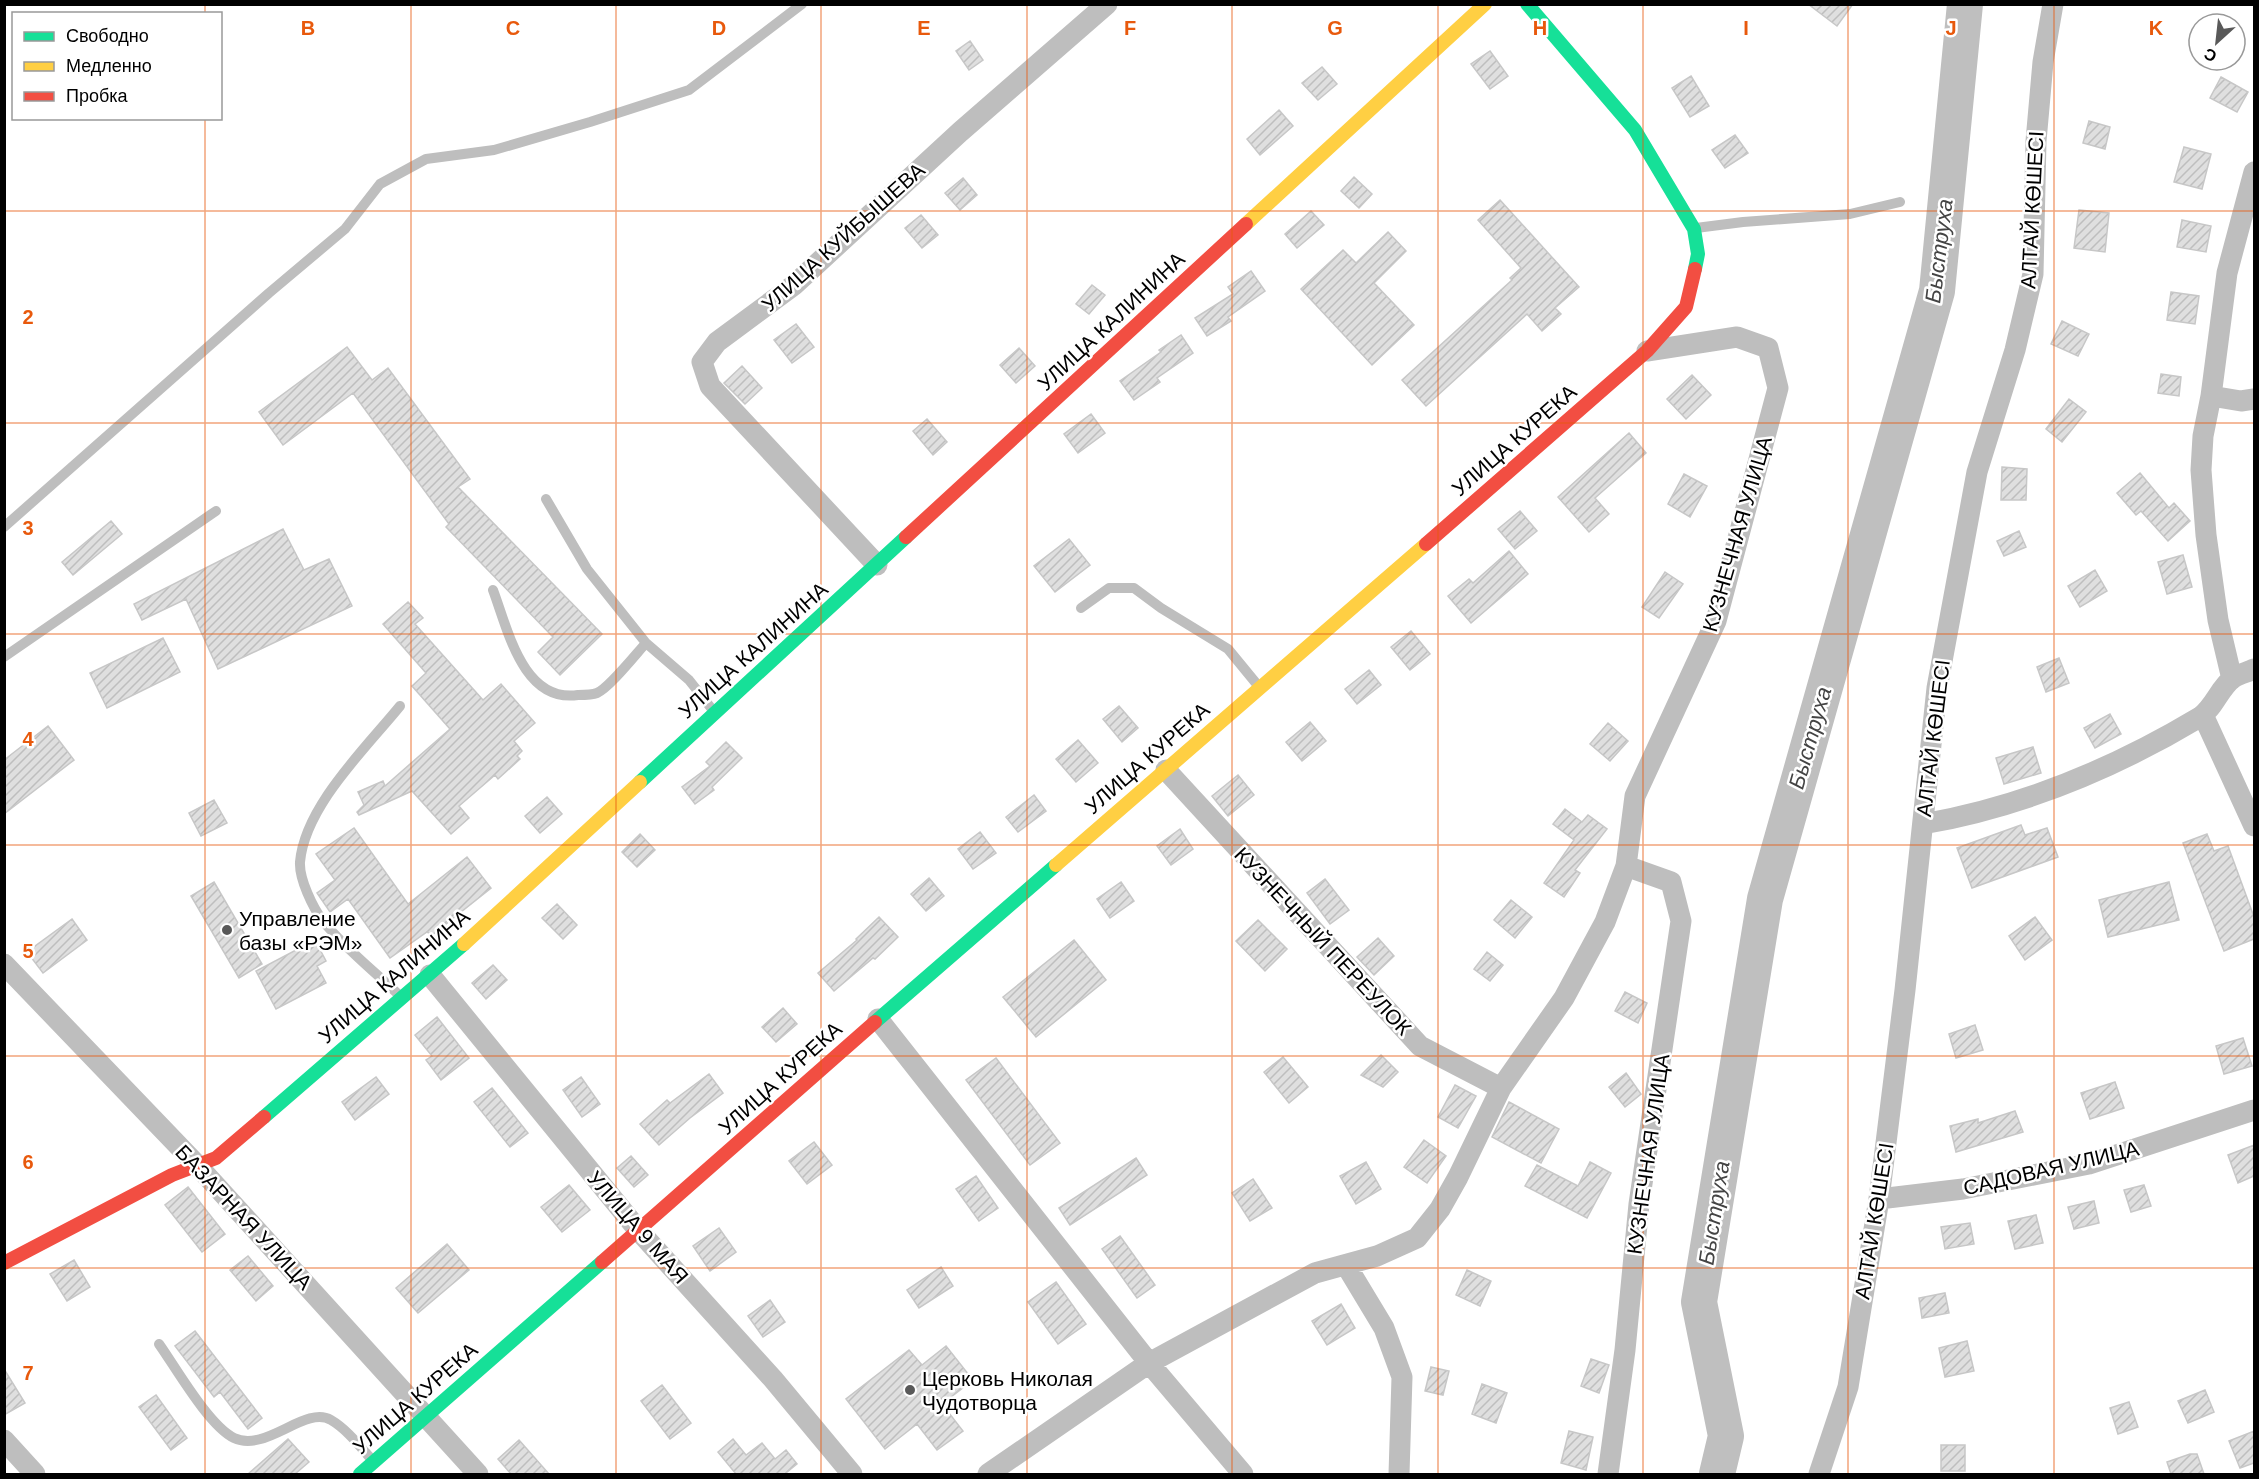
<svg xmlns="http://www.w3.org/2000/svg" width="2259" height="1479" font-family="Helvetica,sans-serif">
	<defs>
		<pattern id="building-hatch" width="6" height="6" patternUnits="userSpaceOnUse" patternTransform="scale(1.5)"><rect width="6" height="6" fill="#dfdfdf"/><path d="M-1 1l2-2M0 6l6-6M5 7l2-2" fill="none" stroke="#bebebe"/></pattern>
	</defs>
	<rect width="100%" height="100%" fill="#fff"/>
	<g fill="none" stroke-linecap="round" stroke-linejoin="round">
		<path stroke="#bfbfbf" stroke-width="36" d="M 1717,1474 L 1726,1436 L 1699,1302 L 1765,899 L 1937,291 L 1965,4"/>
	</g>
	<path fill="url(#building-hatch)" stroke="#c7c7c7" stroke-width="1.5" d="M 1808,4 L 1853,4 L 1837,26 Z
		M 970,41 L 983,60 L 969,70 L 956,51 Z
		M 1490,51 L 1508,76 L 1490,89 L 1471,64 Z
		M 1322,67 L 1337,84 L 1318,100 L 1302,83 Z
		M 1691,76 L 1709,106 L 1690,117 L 1672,88 Z
		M 2221,77 L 2248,92 L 2237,112 L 2210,98 Z
		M 1279,110 L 1293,126 L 1260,155 L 1247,139 Z
		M 2089,121 L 2110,127 L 2105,149 L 2083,143 Z
		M 1735,135 L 1748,153 L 1725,168 L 1712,150 Z
		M 2184,147 L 2211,154 L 2202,189 L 2174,182 Z
		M 1354,177 L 1372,194 L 1359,208 L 1341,191 Z
		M 963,178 L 977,195 L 960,210 L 945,193 Z
		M 1500,200 L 1579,287 L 1555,308 L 1561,314 L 1542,331 L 1527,314 L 1426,406 L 1402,380 L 1512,280 L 1510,278 L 1521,268 L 1478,220 Z
		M 2079,210 L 2109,213 L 2105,252 L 2074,248 Z
		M 1311,211 L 1324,225 L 1297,248 L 1285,234 Z
		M 921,215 L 938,235 L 922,248 L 905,228 Z
		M 2182,220 L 2211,226 L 2206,252 L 2177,247 Z
		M 1388,232 L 1406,251 L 1374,283 L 1414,325 L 1372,365 L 1301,289 L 1343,250 L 1356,263 Z
		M 1251,271 L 1265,291 L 1228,317 L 1231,321 L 1207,336 L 1195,318 L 1233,294 L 1228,287 Z
		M 1092,285 L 1105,295 L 1089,314 L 1076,304 Z
		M 2171,292 L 2199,296 L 2195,324 L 2167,320 Z
		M 2062,321 L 2089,334 L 2078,356 L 2051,344 Z
		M 796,324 L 814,347 L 792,363 L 774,340 Z
		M 1181,335 L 1193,353 L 1157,378 L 1160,382 L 1134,400 L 1120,381 L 1161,352 L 1159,350 Z
		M 347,347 L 372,380 L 388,368 L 470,479 L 458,487 L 602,634 L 560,675 L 538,652 L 553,637 L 446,527 L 449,524 L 353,393 L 283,445 L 259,412 Z
		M 1019,348 L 1035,366 L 1016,383 L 1000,365 Z
		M 742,366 L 762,388 L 745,404 L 724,383 Z
		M 2161,374 L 2181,377 L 2179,396 L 2158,393 Z
		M 1692,375 L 1711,395 L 1686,419 L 1667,399 Z
		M 2069,399 L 2086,412 L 2062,442 L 2046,429 Z
		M 1091,414 L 1105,433 L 1078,453 L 1064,434 Z
		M 927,419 L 947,442 L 933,455 L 913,431 Z
		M 1629,433 L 1646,453 L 1595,498 L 1609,514 L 1589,532 L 1558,497 Z
		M 2002,467 L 2027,469 L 2026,500 L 2001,500 Z
		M 2140,473 L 2169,508 L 2174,503 L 2190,521 L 2168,541 L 2141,511 L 2136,515 L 2117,493 Z
		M 1684,474 L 1707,486 L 1690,517 L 1668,504 Z
		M 1520,511 L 1537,531 L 1515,549 L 1498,529 Z
		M 111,521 L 122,534 L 73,575 L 62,562 Z
		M 283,529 L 304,570 L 329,559 L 352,606 L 218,669 L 186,599 L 142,620 L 134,604 Z
		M 2019,531 L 2026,547 L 2004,556 L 1997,541 Z
		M 1069,539 L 1090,565 L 1055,592 L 1034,566 Z
		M 1509,551 L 1528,574 L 1471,623 L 1448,596 L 1469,579 L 1473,583 Z
		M 2183,555 L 2192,587 L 2167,594 L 2158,562 Z
		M 2095,570 L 2107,591 L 2080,607 L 2068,586 Z
		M 1665,572 L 1683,584 L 1659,618 L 1642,607 Z
		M 408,602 L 423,618 L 415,624 L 483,700 L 501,684 L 535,723 L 514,741 L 522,751 L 517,756 L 520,759 L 498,779 L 495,775 L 459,806 L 469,818 L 451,834 L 412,791 L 359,815 L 357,812 L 364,805 L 358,792 L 383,781 L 385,786 L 450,729 L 412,686 L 426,673 L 383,624 Z
		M 1411,631 L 1430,654 L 1410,670 L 1391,647 Z
		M 163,638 L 180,672 L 107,708 L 90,673 Z
		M 2059,658 L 2069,683 L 2046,692 L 2037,667 Z
		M 1369,670 L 1381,685 L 1357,704 L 1345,689 Z
		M 1119,706 L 1138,728 L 1122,742 L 1103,719 Z
		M 2110,714 L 2121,734 L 2095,748 L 2084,728 Z
		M 1310,722 L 1326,741 L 1302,761 L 1286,742 Z
		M 1608,723 L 1628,741 L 1610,761 L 1590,744 Z
		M 48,726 L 74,760 L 4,814 L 4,760 Z
		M 1078,740 L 1098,763 L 1076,782 L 1056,759 Z
		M 726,742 L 742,758 L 712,787 L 714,790 L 695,804 L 682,787 L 710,766 L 706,762 Z
		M 2033,747 L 2041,773 L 2004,784 L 1996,758 Z
		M 1238,775 L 1254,795 L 1228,816 L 1212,796 Z
		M 1034,795 L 1046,811 L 1018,832 L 1006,817 Z
		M 547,797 L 562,814 L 540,833 L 525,816 Z
		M 214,800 L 227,823 L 201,836 L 189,813 Z
		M 1565,809 L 1582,822 L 1588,815 L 1607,829 L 1575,870 L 1580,873 L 1564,897 L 1544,883 L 1574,840 L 1553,824 Z
		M 2021,825 L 2025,835 L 2047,828 L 2058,857 L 1972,888 L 1957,848 Z
		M 354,828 L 408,904 L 467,857 L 491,888 L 432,935 L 427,932 L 390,958 L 348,899 L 330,912 L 317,893 L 335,880 L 316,854 Z
		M 1180,829 L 1193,849 L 1171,865 L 1157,846 Z
		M 980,832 L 996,853 L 973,869 L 958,849 Z
		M 640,834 L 655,850 L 637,867 L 622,852 Z
		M 2207,834 L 2214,851 L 2228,846 L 2254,917 L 2254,939 L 2224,951 L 2183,843 Z
		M 929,878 L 944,896 L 926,911 L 911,894 Z
		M 1325,879 L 1349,910 L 1330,924 L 1307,893 Z
		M 214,882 L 262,964 L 239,978 L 191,896 Z
		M 1121,882 L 1134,901 L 1110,918 L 1097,899 Z
		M 2169,882 L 2179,920 L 2108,937 L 2099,900 Z
		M 1511,900 L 1532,917 L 1515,938 L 1494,920 Z
		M 557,904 L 577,925 L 563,939 L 542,918 Z
		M 879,917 L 898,937 L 875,959 L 873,958 L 834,991 L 818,973 L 857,940 L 856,939 Z
		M 2035,917 L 2052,940 L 2025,960 L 2009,936 Z
		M 72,919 L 87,940 L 43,973 L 27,952 Z
		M 1258,920 L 1287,949 L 1265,971 L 1236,941 Z
		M 1378,938 L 1394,956 L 1374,975 L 1357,957 Z
		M 315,940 L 326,961 L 317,966 L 326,983 L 276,1009 L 256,971 Z
		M 1074,940 L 1106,980 L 1036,1037 L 1003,997 Z
		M 1487,952 L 1503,965 L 1490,981 L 1474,969 Z
		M 493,965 L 507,980 L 486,999 L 472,983 Z
		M 1625,992 L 1647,1003 L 1638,1023 L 1615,1011 Z
		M 783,1008 L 797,1024 L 776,1042 L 762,1027 Z
		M 437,1017 L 469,1058 L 441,1080 L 426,1060 L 432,1056 L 415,1035 Z
		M 1975,1025 L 1983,1050 L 1956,1058 L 1949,1034 Z
		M 2243,1038 L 2252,1066 L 2224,1074 L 2216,1046 Z
		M 1381,1055 L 1398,1072 L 1383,1087 L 1361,1075 Z
		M 1283,1057 L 1308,1087 L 1289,1103 L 1264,1072 Z
		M 996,1058 L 1060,1143 L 1030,1165 L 966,1080 Z
		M 1626,1073 L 1641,1094 L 1625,1107 L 1609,1087 Z
		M 709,1074 L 723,1093 L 690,1118 L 659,1145 L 640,1124 L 667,1100 L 670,1103 Z
		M 376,1077 L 389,1094 L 355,1120 L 342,1102 Z
		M 581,1077 L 600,1104 L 582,1117 L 563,1090 Z
		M 2115,1082 L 2124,1108 L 2090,1119 L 2081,1093 Z
		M 1455,1085 L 1476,1096 L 1458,1128 L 1438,1117 Z
		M 492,1088 L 528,1133 L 510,1147 L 474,1102 Z
		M 1509,1102 L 1559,1129 L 1541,1163 L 1492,1137 Z
		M 2015,1111 L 2023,1132 L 1956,1152 L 1950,1126 L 1978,1119 L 1978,1123 Z
		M 1424,1140 L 1446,1156 L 1427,1183 L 1404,1167 Z
		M 814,1142 L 832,1165 L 807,1184 L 789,1161 Z
		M 2254,1145 L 2254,1176 L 2238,1183 L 2228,1155 Z
		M 631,1156 L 648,1175 L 634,1187 L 617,1168 Z
		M 1136,1158 L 1147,1175 L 1070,1225 L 1059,1208 Z
		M 1366,1162 L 1381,1189 L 1356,1204 L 1340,1176 Z
		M 1590,1162 L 1611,1173 L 1587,1218 L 1525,1186 L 1537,1165 L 1578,1186 Z
		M 976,1176 L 998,1208 L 979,1221 L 956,1189 Z
		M 1253,1179 L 1272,1208 L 1250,1221 L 1232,1193 Z
		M 569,1185 L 590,1210 L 562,1232 L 541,1207 Z
		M 2144,1185 L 2151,1206 L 2131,1212 L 2124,1190 Z
		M 188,1187 L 225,1234 L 202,1252 L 165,1205 Z
		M 2094,1201 L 2099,1223 L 2074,1229 L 2068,1207 Z
		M 2036,1215 L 2043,1243 L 2015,1249 L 2008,1221 Z
		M 1970,1223 L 1974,1244 L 1945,1249 L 1941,1227 Z
		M 719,1228 L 736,1252 L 710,1271 L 693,1246 Z
		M 1120,1236 L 1155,1285 L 1137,1298 L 1102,1249 Z
		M 447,1244 L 469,1270 L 418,1313 L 396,1288 Z
		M 248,1256 L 273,1286 L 256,1301 L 230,1270 Z
		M 74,1260 L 90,1287 L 67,1301 L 50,1274 Z
		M 941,1267 L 953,1286 L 919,1308 L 907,1290 Z
		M 1467,1270 L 1491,1281 L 1480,1306 L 1456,1295 Z
		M 1056,1282 L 1086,1324 L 1058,1344 L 1028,1302 Z
		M 1945,1293 L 1949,1313 L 1922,1318 L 1919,1298 Z
		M 770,1300 L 785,1322 L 763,1337 L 748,1316 Z
		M 1341,1304 L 1355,1328 L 1327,1345 L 1312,1321 Z
		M 195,1331 L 262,1418 L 248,1429 L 220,1392 L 214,1397 L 175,1346 Z
		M 1967,1341 L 1974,1371 L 1945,1377 L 1939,1348 Z
		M 946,1346 L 973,1380 L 942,1404 L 963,1431 L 937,1450 L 917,1424 L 885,1449 L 846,1399 L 909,1350 L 922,1365 Z
		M 1591,1359 L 1609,1365 L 1599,1393 L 1581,1386 Z
		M 1431,1367 L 1449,1371 L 1443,1395 L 1425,1391 Z
		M 4,1369 L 25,1403 L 4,1415 Z
		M 1482,1384 L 1507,1393 L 1496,1423 L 1472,1414 Z
		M 662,1385 L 691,1423 L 670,1439 L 641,1401 Z
		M 2205,1390 L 2214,1412 L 2188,1423 L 2178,1401 Z
		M 156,1395 L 187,1438 L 171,1450 L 139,1407 Z
		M 2129,1402 L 2138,1427 L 2118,1434 L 2110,1408 Z
		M 1569,1431 L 1593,1437 L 1586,1470 L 1561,1463 Z
		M 2254,1431 L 2254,1463 L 2240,1468 L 2229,1441 Z
		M 288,1439 L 309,1462 L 295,1474 L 248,1474 Z
		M 733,1439 L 746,1455 L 762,1443 L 775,1459 L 786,1450 L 797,1464 L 786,1473 L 787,1474 L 736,1474 L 718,1452 Z
		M 519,1440 L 549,1474 L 511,1474 L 498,1459 Z
		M 1941,1445 L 1965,1445 L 1965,1471 L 1941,1471 Z
		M 2190,1454 L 2197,1454 L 2204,1474 L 2171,1474 L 2167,1462 Z"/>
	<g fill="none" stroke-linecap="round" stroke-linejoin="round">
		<path stroke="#bebebe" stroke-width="10" d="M 1696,228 L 1743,222 L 1850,214 L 1900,202
			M 546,499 L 587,569 L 646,643 L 689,680 L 715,713
			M 4,527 L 269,293 L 345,229 L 380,184 L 426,159 L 494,150 L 590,122 L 689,90 L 802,4
			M 493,590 C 508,630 523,703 578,695 C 584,695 592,695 597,693 C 609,688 636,654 646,643
			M 1081,608 L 1109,588 L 1134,588 L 1161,608 L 1228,649 L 1260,688
			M 4,657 L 216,511
			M 400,706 C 366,748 305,806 300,862 C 299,879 313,908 323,921 C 347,951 376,972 402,998
			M 159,1344 C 176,1368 209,1426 234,1438 C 266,1453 305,1405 331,1420 C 348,1430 361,1448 374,1462"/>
		<path stroke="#bebebe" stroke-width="21" d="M 2211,396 L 2241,401 L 2254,399
			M 877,565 L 710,386 L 702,362 L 717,342 L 794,285 L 960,132 L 1107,4
			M 2232,679 L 2218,620 L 2206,535 L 2201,470 L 2203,436 L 2211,396 L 2227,273 L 2254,172
			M 2203,715 L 2254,826
			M 1166,770 L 1420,1046 L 1501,1088
			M 1923,824 C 2021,807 2115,768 2200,717 C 2214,708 2220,687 2233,678 C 2239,674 2248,672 2254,669
			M 4,964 L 197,1165 L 478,1474
			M 430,975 L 639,1231 L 773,1379 L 852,1474
			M 878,1019 L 1149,1363 L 1243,1474
			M 1879,1199 L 1963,1189 L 2089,1164 L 2254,1110
			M 1346,1265 L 1384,1328 L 1402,1377 L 1399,1474
			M 4,1440 L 35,1474
			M 988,1474 L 1149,1363 L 1315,1273 L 1377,1256 L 1417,1238 L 1440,1209 L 1458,1177 L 1501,1088 L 1564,998 L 1605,922 L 1626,866 L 1635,796 L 1716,621 L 1778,388 L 1768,348 L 1737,337 L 1647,351
			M 1608,1474 L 1625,1350 L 1639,1204 L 1681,921 L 1671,882 L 1626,866
			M 1819,1474 L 1848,1387 L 1879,1199 L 1905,990 L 1937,688 L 1977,472 L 2015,350 L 2033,274 L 2036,141 L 2043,62 L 2053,4"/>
		<path stroke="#16e098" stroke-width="14" d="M 1527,4 L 1635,130 L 1694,229 L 1698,254 L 1695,269
			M 640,782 L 906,537
			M 875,1022 L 1056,865
			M 264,1117 L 464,944
			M 360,1474 L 602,1262"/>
		<path stroke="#ffcf43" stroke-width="14" d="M 1246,224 L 1485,4
			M 1056,865 L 1426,544
			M 464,944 L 640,782"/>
		<path stroke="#f24e42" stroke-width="14" d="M 906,537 L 1246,224
			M 1426,544 L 1647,351 L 1686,307 L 1695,269
			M 602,1262 L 875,1022
			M 4,1263 L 172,1175 L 216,1158 L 264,1117"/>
	</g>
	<path fill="none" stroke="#e8590c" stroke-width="1.5" stroke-opacity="0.55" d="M 205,4 L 205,14M 411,4 L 411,1474M 616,4 L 616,1474M 821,4 L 821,1474M 1027,4 L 1027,1474M 1232,4 L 1232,1474M 1438,4 L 1438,1474M 1643,4 L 1643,1474M 1848,4 L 1848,1474M 2054,4 L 2054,1474M 205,118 L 205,1474M 4,211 L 2254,211M 4,423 L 2254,423M 4,634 L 2254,634M 4,845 L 2254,845M 4,1056 L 2254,1056M 4,1268 L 2254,1268"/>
	<g fill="#595959" stroke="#fff" stroke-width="2">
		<circle cx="227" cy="930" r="6"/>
		<circle cx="910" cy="1390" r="6"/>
	</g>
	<g text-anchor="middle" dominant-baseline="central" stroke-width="5" stroke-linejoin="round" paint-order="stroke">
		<g font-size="21" fill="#000" stroke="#fff">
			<text transform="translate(2032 210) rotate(-87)">АЛТАЙ КӨШЕСІ</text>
			<text transform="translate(843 237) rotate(-42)">УЛИЦА КУЙБЫШЕВА</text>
			<text transform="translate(1111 321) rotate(-43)">УЛИЦА КАЛИНИНА</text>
			<text transform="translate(1514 440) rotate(-41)">УЛИЦА КУРЕКА</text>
			<text transform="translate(1737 534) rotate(-74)">КУЗНЕЧНАЯ УЛИЦА</text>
			<text transform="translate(753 650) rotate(-42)">УЛИЦА КАЛИНИНА</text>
			<text transform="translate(1933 738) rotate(-83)">АЛТАЙ КӨШЕСІ</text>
			<text transform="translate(1147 758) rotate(-41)">УЛИЦА КУРЕКА</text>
			<text transform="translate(1323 941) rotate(47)">КУЗНЕЧНЫЙ ПЕРЕУЛОК</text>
			<text transform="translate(394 976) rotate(-41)">УЛИЦА КАЛИНИНА</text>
			<text transform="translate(780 1078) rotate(-42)">УЛИЦА КУРЕКА</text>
			<text transform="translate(1648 1154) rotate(-82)">КУЗНЕЧНАЯ УЛИЦА</text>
			<text transform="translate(2051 1168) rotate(-13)">САДОВАЯ УЛИЦА</text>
			<text transform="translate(244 1217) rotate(47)">БАЗАРНАЯ УЛИЦА</text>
			<text transform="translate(1874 1221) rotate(-81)">АЛТАЙ КӨШЕСІ</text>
			<text transform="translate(638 1227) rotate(49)">УЛИЦА 9 МАЯ</text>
			<text transform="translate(415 1398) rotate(-41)">УЛИЦА КУРЕКА</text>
		</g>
		<g font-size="21" fill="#000" stroke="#fff" text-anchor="start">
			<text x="239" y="918">Управление<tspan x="239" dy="24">базы «РЭМ»</tspan></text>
			<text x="922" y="1378">Церковь Николая<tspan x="922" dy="24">Чудотворца</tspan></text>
		</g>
		<g font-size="22" font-style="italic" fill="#444" stroke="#fff">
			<text transform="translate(1939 251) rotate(-83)">Быструха</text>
			<text transform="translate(1810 738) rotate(-74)">Быструха</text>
			<text transform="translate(1714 1213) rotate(-81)">Быструха</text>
		</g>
	</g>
	<g font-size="20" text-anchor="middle" font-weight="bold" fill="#e8590c" stroke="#fff" stroke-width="5" stroke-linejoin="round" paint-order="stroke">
		<text x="308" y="35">B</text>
		<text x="513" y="35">C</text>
		<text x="719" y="35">D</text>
		<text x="924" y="35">E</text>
		<text x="1130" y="35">F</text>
		<text x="1335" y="35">G</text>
		<text x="1540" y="35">H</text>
		<text x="1746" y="35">I</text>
		<text x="1951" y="35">J</text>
		<text x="2156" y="35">K</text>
		<text x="28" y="324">2</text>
		<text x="28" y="535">3</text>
		<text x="28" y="746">4</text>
		<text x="28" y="958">5</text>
		<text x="28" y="1169">6</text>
		<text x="28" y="1380">7</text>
	</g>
	<rect width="2259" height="1479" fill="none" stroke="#000000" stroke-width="12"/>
	<rect x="12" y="12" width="210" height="108" fill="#ffffff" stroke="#999999" stroke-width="1.5"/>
	<rect x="24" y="32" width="30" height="9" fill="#16e098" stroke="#999999" stroke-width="1.5"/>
	<text x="66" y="42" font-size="18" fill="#000000">Свободно</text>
	<rect x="24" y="62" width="30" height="9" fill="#ffcf43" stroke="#999999" stroke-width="1.5"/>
	<text x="66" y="72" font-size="18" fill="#000000">Медленно</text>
	<rect x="24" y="92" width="30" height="9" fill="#f24e42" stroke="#999999" stroke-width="1.5"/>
	<text x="66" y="102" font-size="18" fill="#000000">Пробка</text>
	<g transform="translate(2217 42) rotate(207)"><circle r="28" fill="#ffffff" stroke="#999999" stroke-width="1.5"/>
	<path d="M0-4.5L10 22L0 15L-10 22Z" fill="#595959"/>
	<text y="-9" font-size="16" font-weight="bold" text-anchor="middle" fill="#000000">С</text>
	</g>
</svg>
